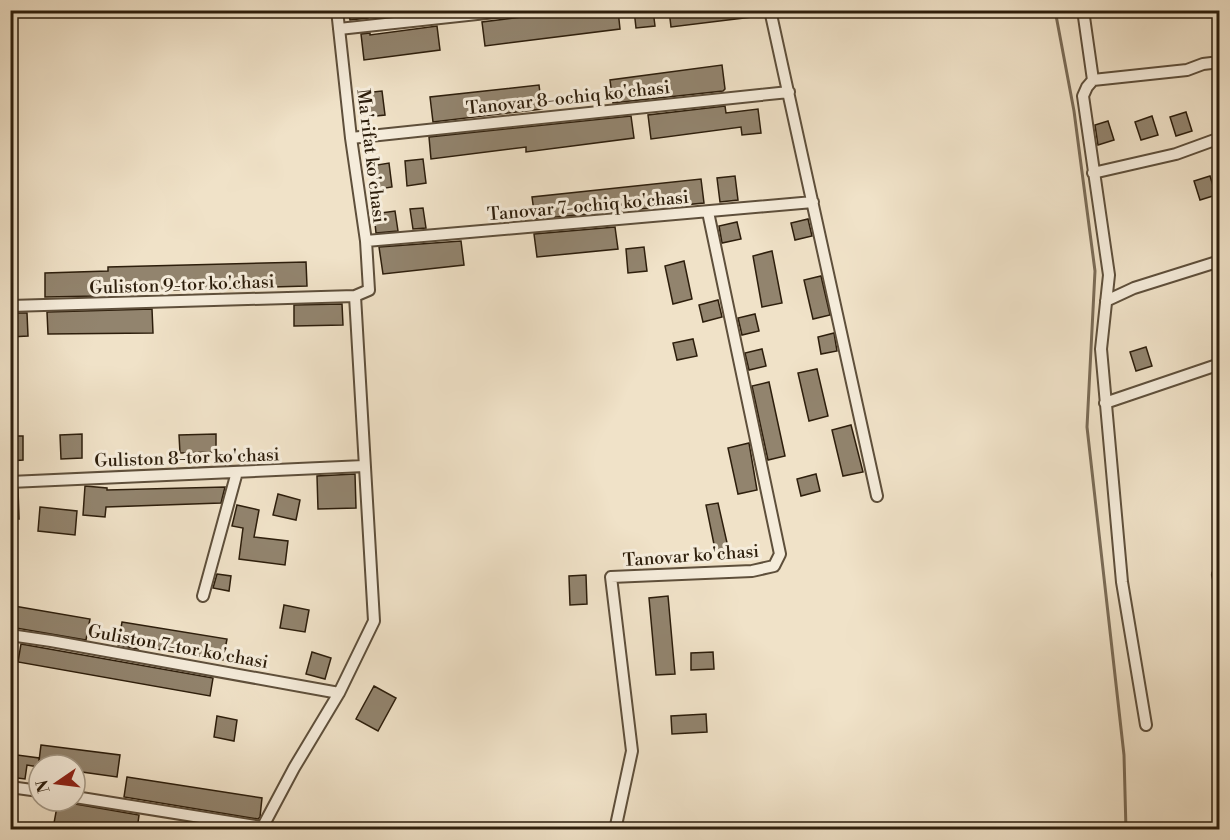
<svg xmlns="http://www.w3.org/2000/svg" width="1230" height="840" font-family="'Libre Bodoni',serif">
	<rect width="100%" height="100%" fill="#f0e2c8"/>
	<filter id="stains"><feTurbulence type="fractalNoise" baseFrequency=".00333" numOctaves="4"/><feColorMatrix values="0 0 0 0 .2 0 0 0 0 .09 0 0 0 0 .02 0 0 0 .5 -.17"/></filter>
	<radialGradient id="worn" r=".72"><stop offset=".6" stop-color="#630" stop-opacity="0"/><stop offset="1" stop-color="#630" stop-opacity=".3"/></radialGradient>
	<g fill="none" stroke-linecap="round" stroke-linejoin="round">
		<path stroke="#7a6b56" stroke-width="3" d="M 1055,10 L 1074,111 L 1095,271 L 1087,427 L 1124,755 L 1126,830"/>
	</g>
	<path fill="#92846e" stroke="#2d1e0c" stroke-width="1.5" d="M 348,10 L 367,10 L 368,18 L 350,20 Z
		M 577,10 L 618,10 L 620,29 L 485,46 L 482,22 Z
		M 634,10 L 653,10 L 655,26 L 636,28 Z
		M 669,10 L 760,10 L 760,16 L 671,27 Z
		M 437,26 L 440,50 L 364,60 L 361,34 L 370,33 L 370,35 Z
		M 722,65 L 725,89 L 723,91 L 613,103 L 610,80 Z
		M 539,85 L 542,109 L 433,122 L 430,97 Z
		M 382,91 L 385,115 L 367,117 L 364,93 Z
		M 725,106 L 726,113 L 758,109 L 761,133 L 742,135 L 741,127 L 651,139 L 648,115 Z
		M 1186,112 L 1192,131 L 1176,136 L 1170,117 Z
		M 631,116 L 634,138 L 526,152 L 526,147 L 431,159 L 429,137 Z
		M 1152,116 L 1158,135 L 1141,140 L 1135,122 Z
		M 1108,121 L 1114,140 L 1098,145 L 1095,125 Z
		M 423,159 L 426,183 L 407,186 L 405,161 Z
		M 389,163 L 392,187 L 374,190 L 371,166 Z
		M 735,176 L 738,200 L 720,202 L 717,178 Z
		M 1210,176 L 1216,195 L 1200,200 L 1194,181 Z
		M 701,179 L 704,203 L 535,219 L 532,197 Z
		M 423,208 L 426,228 L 413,229 L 410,209 Z
		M 395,211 L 398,231 L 376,233 L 374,214 Z
		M 808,219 L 812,236 L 795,240 L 791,223 Z
		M 737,222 L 741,239 L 722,243 L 719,226 Z
		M 615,227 L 618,249 L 537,257 L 534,234 Z
		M 461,241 L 464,265 L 383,274 L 379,247 Z
		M 644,247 L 647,271 L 628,273 L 626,249 Z
		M 772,251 L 782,303 L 762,307 L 753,256 Z
		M 684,261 L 692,299 L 673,304 L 665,266 Z
		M 306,262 L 307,286 L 98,292 L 98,296 L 45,297 L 45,273 L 108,271 L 108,267 Z
		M 821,276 L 830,315 L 813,319 L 804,280 Z
		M 718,300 L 722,317 L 703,322 L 699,305 Z
		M 342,304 L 343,325 L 294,326 L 294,305 Z
		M 152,309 L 153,333 L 48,334 L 47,312 Z
		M 10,313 L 27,313 L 28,336 L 10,337 Z
		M 755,314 L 759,331 L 742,335 L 738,318 Z
		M 834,333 L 837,351 L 821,354 L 818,337 Z
		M 693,339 L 697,356 L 677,360 L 673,343 Z
		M 1146,347 L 1152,366 L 1136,371 L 1130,352 Z
		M 762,349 L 766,366 L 749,370 L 745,353 Z
		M 817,369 L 828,416 L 809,421 L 798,373 Z
		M 769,382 L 785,456 L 768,460 L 752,386 Z
		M 851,425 L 863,472 L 843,476 L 832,430 Z
		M 82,434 L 82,458 L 61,459 L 60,435 Z
		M 216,434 L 216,452 L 180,453 L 179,435 Z
		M 10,436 L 23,436 L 23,460 L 10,461 Z
		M 749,443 L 757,490 L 738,494 L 728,448 Z
		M 355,474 L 356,508 L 318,509 L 317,476 Z
		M 816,474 L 820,491 L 801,496 L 797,479 Z
		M 85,486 L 107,488 L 107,490 L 225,487 L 221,503 L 106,507 L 105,517 L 83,515 Z
		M 10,489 L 18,489 L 19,519 L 10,519 Z
		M 278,494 L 300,500 L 296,520 L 273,515 Z
		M 718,503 L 730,556 L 717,559 L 706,505 Z
		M 237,505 L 259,510 L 254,537 L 288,541 L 285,565 L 239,559 L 243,528 L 232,526 Z
		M 40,507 L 77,511 L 75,535 L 38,531 Z
		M 217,574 L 231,576 L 229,591 L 213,588 Z
		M 586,575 L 587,604 L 570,605 L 569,576 Z
		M 668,596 L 675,674 L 656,675 L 649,598 Z
		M 284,605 L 309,610 L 305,632 L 280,628 Z
		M 14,606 L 90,619 L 86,640 L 10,627 Z
		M 122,622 L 227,639 L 223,660 L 138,646 L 138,649 L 118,645 Z
		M 21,644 L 213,678 L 210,696 L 18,662 Z
		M 312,652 L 331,658 L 325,679 L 306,674 Z
		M 713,652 L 714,669 L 691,670 L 691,653 Z
		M 374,686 L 396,698 L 378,731 L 356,719 Z
		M 706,714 L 707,732 L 672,734 L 671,716 Z
		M 217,716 L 237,720 L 234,741 L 214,737 Z
		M 41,745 L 120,755 L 117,777 L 75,771 L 75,765 L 39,765 L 39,767 L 27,765 L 25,779 L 10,777 L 10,754 L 39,758 L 39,761 Z
		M 127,777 L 262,798 L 260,817 L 258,819 L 124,797 Z
		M 58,801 L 139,815 L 137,830 L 100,830 L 54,823 Z"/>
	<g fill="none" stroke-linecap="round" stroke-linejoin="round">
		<defs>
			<path id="street" d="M 770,10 L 877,496
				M 1083,10 L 1093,80
				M 339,29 L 515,10
				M 351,138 L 789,92
				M 1093,173 L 1176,154 L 1220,138
				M 366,241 L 813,202
				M 1106,301 L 1134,288 L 1220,261
				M 10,306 L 355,296 L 369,290 L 366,241 L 351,138 L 337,10
				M 1105,403 L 1220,364
				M 10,482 L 364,466
				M 1220,574 L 1218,575 L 1220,582
				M 203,596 L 237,472
				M 10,635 L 51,641 L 339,693
				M 1146,725 L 1122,582 L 1101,349 L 1109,275 L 1083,96 L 1087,87 L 1093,80 L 1187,70 L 1203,64 L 1220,62
				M 10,787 L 39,791
				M 75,797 L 262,827
				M 261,830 L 294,768 L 339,693 L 374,621 L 355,296
				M 615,830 L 632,751 L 611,577 L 752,571 L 774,566 L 780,554 L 708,212"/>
		</defs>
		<use href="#street" stroke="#5e4f3b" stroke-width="14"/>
		<use href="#street" stroke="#f5ecdb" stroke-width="10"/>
	</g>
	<g text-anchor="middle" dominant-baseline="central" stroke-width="6" stroke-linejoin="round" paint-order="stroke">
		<g font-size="18" fill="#2d1e0c" stroke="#f5ecdb">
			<text transform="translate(568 98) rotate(-6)">Tanovar 8-ochiq ko'chasi</text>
			<text transform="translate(371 156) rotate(83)">Ma'rifat ko'chasi</text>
			<text transform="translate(588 206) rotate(-5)">Tanovar 7-ochiq ko'chasi</text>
			<text transform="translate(182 285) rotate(-2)">Guliston 9-tor ko'chasi</text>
			<text transform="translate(187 458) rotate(-2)">Guliston 8-tor ko'chasi</text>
			<text transform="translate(691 556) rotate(-4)">Tanovar ko'chasi</text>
			<text transform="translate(178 647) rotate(10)">Guliston 7-tor ko'chasi</text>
		</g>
	</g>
	<rect width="1230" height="840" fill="none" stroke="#f0e2c8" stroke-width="36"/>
	<rect x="12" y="12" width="1206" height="816" fill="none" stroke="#2d1e0c" stroke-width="3"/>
	<rect x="18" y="18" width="1194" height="804" fill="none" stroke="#2d1e0c" stroke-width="1.5"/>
	<g transform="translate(57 783) rotate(256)"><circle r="28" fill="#f5ecdb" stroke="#a59a88" stroke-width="1.5"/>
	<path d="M0-4.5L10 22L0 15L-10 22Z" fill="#8f2418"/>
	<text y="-9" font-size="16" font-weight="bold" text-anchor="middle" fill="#2d1e0c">N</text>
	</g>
	<rect width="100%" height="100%" filter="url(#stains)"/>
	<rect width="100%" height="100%" fill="url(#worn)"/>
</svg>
